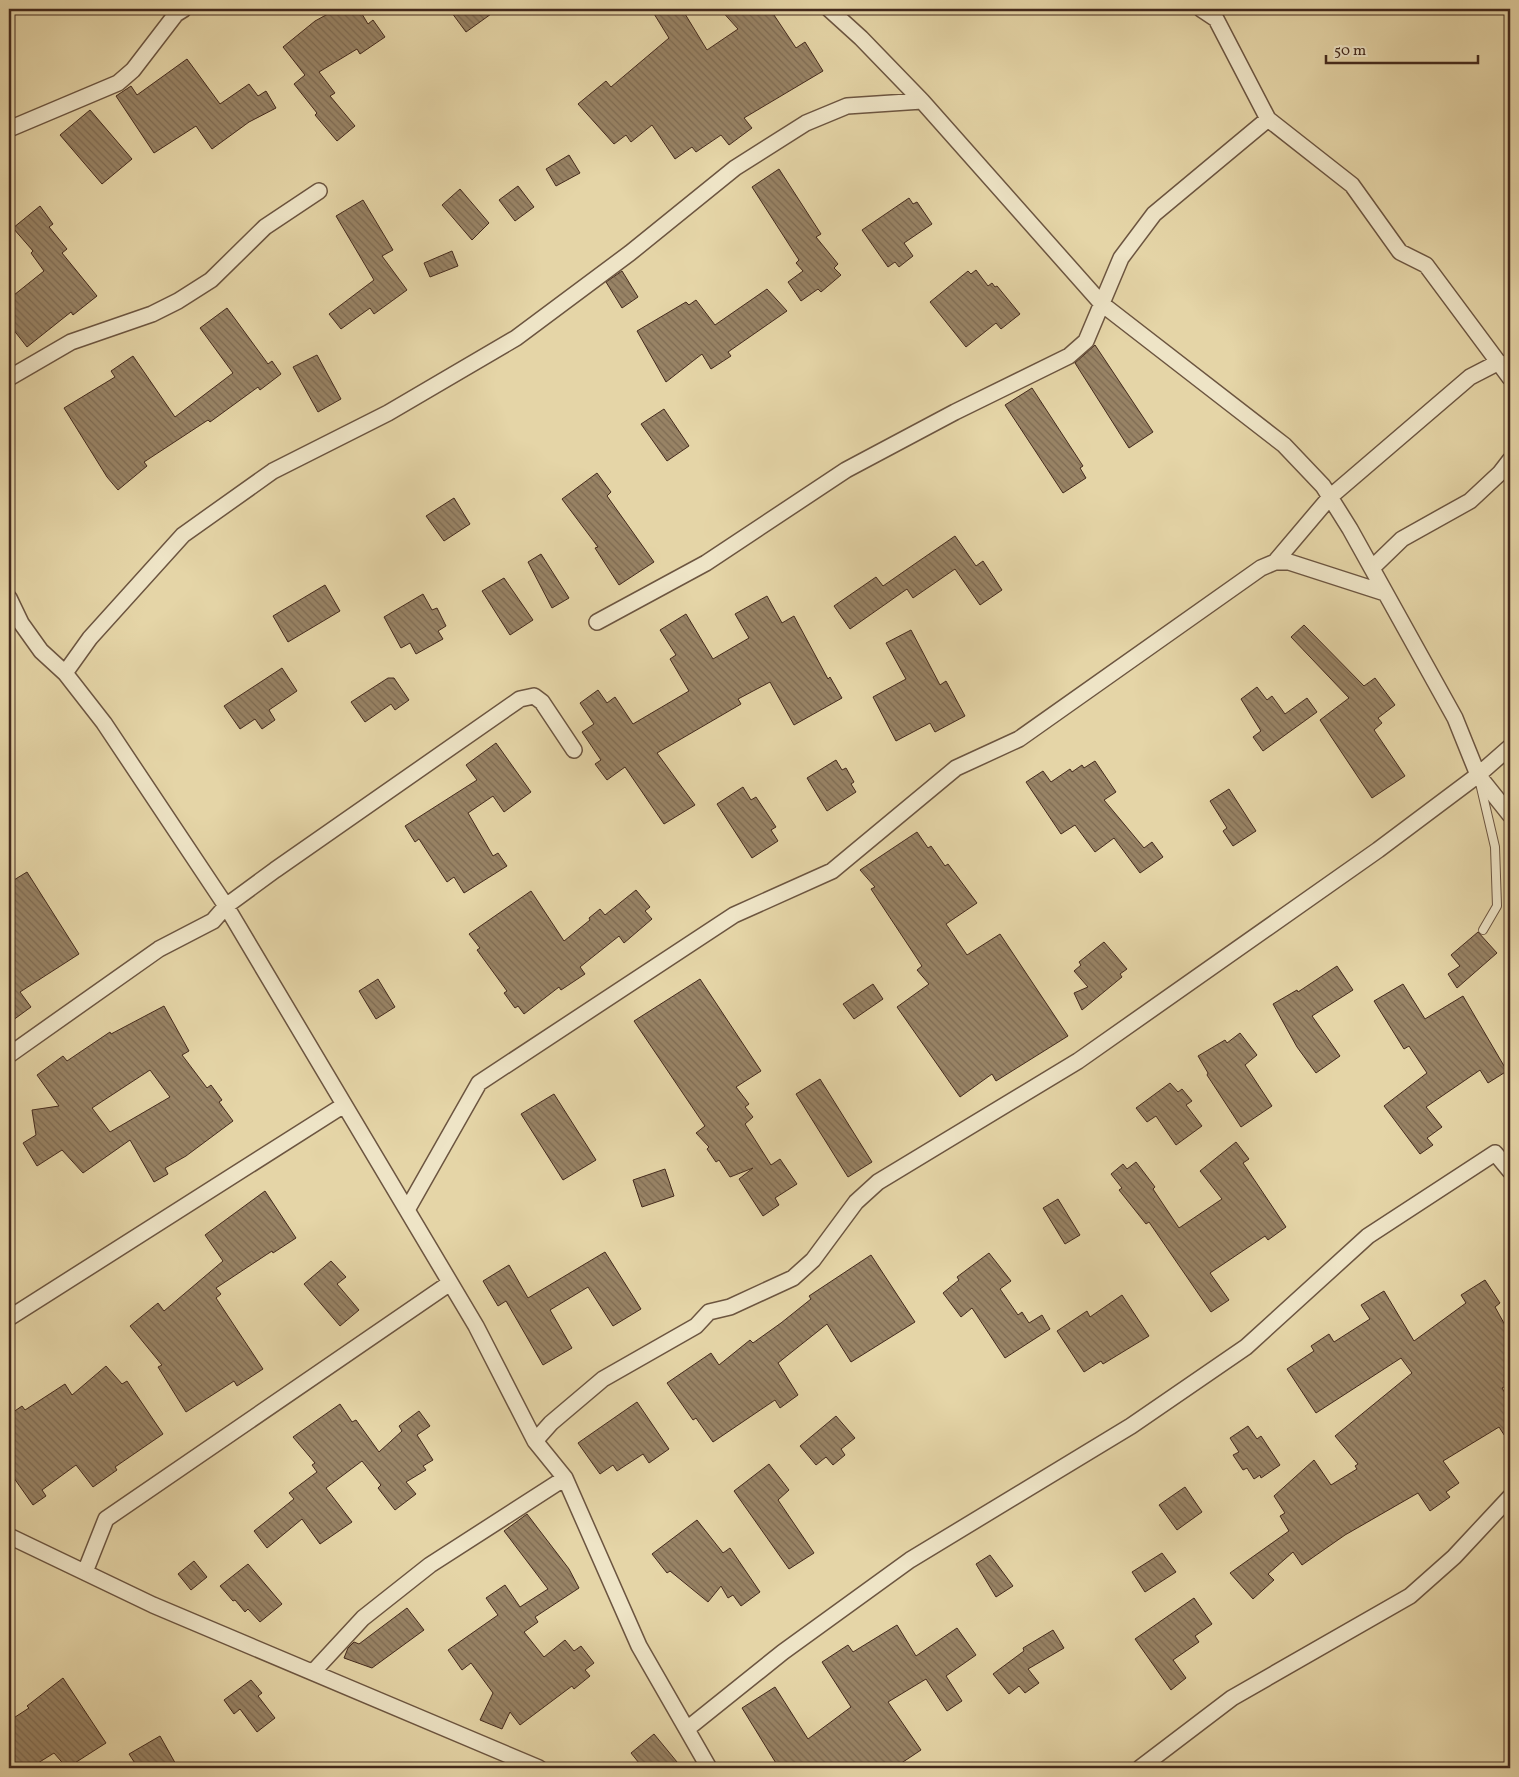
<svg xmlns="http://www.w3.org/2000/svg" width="1519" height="1777" font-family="Vollkorn,serif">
	<defs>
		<pattern id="building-back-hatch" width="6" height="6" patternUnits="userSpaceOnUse" patternTransform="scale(1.25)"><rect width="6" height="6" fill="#988365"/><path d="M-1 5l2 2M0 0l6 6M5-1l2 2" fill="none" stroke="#7e6b53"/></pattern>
	</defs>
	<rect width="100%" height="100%" fill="#e5d5a7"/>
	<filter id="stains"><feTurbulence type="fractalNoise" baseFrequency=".004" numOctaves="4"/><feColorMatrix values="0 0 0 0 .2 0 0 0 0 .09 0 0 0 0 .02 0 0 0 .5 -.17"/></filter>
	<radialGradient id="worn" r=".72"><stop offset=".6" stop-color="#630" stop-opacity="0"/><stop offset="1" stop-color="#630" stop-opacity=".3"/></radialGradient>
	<path fill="url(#building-back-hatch)" stroke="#442a1d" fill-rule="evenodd" d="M 337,9 L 359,9 L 368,24 L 373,20 L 385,37 L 360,54 L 357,49 L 319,72 L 335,93 L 330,96 L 355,126 L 337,141 L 315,115 L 317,113 L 294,84 L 305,75 L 283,47 L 315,21 Z
		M 449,9 L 498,9 L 466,32 Z
		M 651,9 L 682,9 L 707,50 L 738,29 L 720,9 L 770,9 L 796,48 L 805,42 L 823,71 L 744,118 L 752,128 L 729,145 L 721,135 L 696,152 L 692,147 L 675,159 L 652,125 L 631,142 L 626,135 L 614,144 L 578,104 L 606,81 L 611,87 L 669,38 Z
		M 187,59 L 220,104 L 249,84 L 258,96 L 266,91 L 276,108 L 249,122 L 212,149 L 196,126 L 154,153 L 116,96 L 131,86 L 137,95 Z
		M 90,110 L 132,159 L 102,184 L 60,135 Z
		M 569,155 L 580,173 L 556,186 L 546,169 Z
		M 779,169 L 821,234 L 816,237 L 838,264 L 834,268 L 841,275 L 821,292 L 818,289 L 801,301 L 788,282 L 803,271 L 796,263 L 799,260 L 752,187 Z
		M 518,186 L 534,207 L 515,221 L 499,200 Z
		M 460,189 L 489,223 L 472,240 L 442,205 Z
		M 909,198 L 913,204 L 917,202 L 932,224 L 904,243 L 913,256 L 899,267 L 895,262 L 888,267 L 862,230 Z
		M 363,200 L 393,250 L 382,256 L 407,290 L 374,314 L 370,308 L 341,329 L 329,314 L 374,280 L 336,216 Z
		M 40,206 L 53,224 L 49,227 L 67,249 L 62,253 L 97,296 L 73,315 L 71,312 L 27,347 L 9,324 L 9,299 L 44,271 L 31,253 L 33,251 L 13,228 Z
		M 452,251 L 458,266 L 430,277 L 424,263 Z
		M 976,270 L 988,286 L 992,283 L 995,287 L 997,286 L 1020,314 L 1001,329 L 996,323 L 966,347 L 930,302 L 968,271 L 971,274 Z
		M 622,271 L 638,297 L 622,308 L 606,282 Z
		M 767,289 L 787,311 L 728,352 L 731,356 L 711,369 L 702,354 L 666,382 L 637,331 L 686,302 L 689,305 L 696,300 L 715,325 Z
		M 227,308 L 268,364 L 272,361 L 281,374 L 260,390 L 258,387 L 210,422 L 208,420 L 144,462 L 147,466 L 118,490 L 107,477 L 64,408 L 115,377 L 111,371 L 133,356 L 175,417 L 233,373 L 200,328 Z
		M 1095,345 L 1153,432 L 1129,448 L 1075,363 Z
		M 317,355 L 341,399 L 318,412 L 293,367 Z
		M 1032,388 L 1083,466 L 1080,468 L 1086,478 L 1063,493 L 1005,405 Z
		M 664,409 L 689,446 L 667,461 L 641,424 Z
		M 597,473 L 611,492 L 607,496 L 654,562 L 619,585 L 595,548 L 598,547 L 562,499 Z
		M 454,498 L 470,524 L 444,541 L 426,516 Z
		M 955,536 L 976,566 L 983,561 L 1002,590 L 980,605 L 955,569 L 913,598 L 907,589 L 850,629 L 834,606 L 876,577 L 883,586 Z
		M 541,554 L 569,598 L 552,608 L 528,562 Z
		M 504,578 L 533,620 L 510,635 L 482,591 Z
		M 325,585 L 340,611 L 288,642 L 273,616 Z
		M 423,594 L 432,610 L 437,608 L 446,626 L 438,631 L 443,639 L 416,654 L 410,643 L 401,648 L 384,617 Z
		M 767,596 L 782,623 L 794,616 L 828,679 L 830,677 L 842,698 L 794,725 L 770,682 L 738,699 L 741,704 L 657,753 L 695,805 L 664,824 L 625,767 L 607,780 L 595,764 L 601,760 L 582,732 L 594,724 L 580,703 L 598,690 L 607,703 L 615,697 L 633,724 L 689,691 L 670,659 L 676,655 L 660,630 L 686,614 L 713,659 L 749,638 L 735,614 Z
		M 1304,625 L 1364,686 L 1375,678 L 1395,705 L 1378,718 L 1382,723 L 1374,730 L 1405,776 L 1372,798 L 1320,720 L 1349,698 L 1291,637 Z
		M 911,630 L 940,685 L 946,681 L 965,716 L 935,732 L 930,723 L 896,741 L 873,697 L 906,679 L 886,643 Z
		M 282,668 L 297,691 L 269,710 L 275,720 L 262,729 L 255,719 L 240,729 L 224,706 Z
		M 388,678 L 394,678 L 409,700 L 395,710 L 391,704 L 365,722 L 351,702 Z
		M 1257,687 L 1267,700 L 1272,696 L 1285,714 L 1307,698 L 1317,712 L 1263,751 L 1253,737 L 1261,731 L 1241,699 Z
		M 496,743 L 531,792 L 504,812 L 493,796 L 468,813 L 493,856 L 498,853 L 507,866 L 464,893 L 454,877 L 447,882 L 419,839 L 415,842 L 405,826 L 477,780 L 466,765 Z
		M 836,760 L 842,770 L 846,768 L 854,782 L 851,784 L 856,792 L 827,811 L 807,778 Z
		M 1095,761 L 1116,792 L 1104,800 L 1144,848 L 1152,842 L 1163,857 L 1140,873 L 1114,838 L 1095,852 L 1075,825 L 1061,834 L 1026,782 L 1043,771 L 1051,782 L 1070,769 L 1072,772 L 1082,765 L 1084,768 Z
		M 743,787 L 751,800 L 756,797 L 776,827 L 771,830 L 778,841 L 752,858 L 717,804 Z
		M 1229,789 L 1256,831 L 1233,846 L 1223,831 L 1227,828 L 1210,801 Z
		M 917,832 L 928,848 L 931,846 L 945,866 L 948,864 L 977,903 L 946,924 L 967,955 L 1000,934 L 1068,1036 L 996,1081 L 992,1074 L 960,1097 L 897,1007 L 929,984 L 917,970 L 922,966 L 871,889 L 875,887 L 860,870 Z
		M 27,872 L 79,954 L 20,992 L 31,1007 L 9,1023 L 9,883 Z
		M 636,890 L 650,907 L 645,911 L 652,919 L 624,943 L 619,936 L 580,967 L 585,974 L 561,990 L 559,987 L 524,1014 L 518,1006 L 515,1008 L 504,993 L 507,991 L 477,950 L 480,948 L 469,934 L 531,891 L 564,941 L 590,920 L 589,918 L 600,909 L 605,915 Z
		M 1478,932 L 1497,953 L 1457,988 L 1448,974 L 1460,966 L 1451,955 Z
		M 1104,942 L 1127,969 L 1120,974 L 1122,977 L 1082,1010 L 1074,993 L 1088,987 L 1074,971 L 1081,965 L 1079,962 Z
		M 1337,966 L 1353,990 L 1312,1016 L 1340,1056 L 1316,1073 L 1297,1047 L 1273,1004 L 1297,990 L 1298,992 Z
		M 378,979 L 395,1007 L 376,1019 L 359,991 Z
		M 700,979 L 761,1071 L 736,1087 L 749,1104 L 745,1107 L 753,1117 L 745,1124 L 771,1165 L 780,1159 L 797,1184 L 775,1198 L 779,1205 L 763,1216 L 739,1179 L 753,1168 L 730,1177 L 719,1160 L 716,1162 L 707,1149 L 709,1147 L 696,1133 L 705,1126 L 634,1021 Z
		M 873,984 L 883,999 L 854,1019 L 843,1004 Z
		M 1403,984 L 1425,1019 L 1463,996 L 1507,1071 L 1488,1083 L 1480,1070 L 1426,1107 L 1442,1127 L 1427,1138 L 1433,1145 L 1420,1154 L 1384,1106 L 1427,1073 L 1409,1046 L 1404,1049 L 1374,1001 Z
		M 164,1006 L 189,1051 L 182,1055 L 207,1088 L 211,1085 L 222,1100 L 219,1102 L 233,1121 L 186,1156 L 165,1168 L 168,1174 L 154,1182 L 130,1140 L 83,1173 L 62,1150 L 37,1166 L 23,1143 L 36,1135 L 32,1110 L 59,1106 L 37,1075 L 63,1056 L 67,1061 L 110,1032 L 111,1034 ZM 150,1070 L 170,1097 L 110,1132 L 92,1108 Z
		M 1240,1033 L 1257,1055 L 1245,1065 L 1272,1106 L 1241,1127 L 1207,1075 L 1208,1073 L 1198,1056 L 1225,1040 L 1227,1043 Z
		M 820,1079 L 872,1162 L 848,1177 L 796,1094 Z
		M 1170,1083 L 1178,1092 L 1182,1089 L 1192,1101 L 1186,1105 L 1202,1126 L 1176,1145 L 1156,1116 L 1147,1122 L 1136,1108 Z
		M 554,1094 L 596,1160 L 563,1180 L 521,1114 Z
		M 1236,1142 L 1249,1159 L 1243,1163 L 1286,1227 L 1268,1240 L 1265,1236 L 1210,1273 L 1229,1300 L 1211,1312 L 1149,1222 L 1146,1224 L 1119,1190 L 1122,1188 L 1111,1174 L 1123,1164 L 1127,1169 L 1136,1162 L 1155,1187 L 1153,1189 L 1179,1228 L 1222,1199 L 1200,1171 Z
		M 665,1169 L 674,1196 L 642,1207 L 633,1180 Z
		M 265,1191 L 296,1238 L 273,1253 L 272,1251 L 216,1288 L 221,1294 L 216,1298 L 263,1369 L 237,1386 L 234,1381 L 186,1412 L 158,1367 L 162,1365 L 130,1326 L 158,1303 L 164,1311 L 223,1261 L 205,1235 Z
		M 1058,1199 L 1080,1235 L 1065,1244 L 1043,1208 Z
		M 605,1252 L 641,1309 L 613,1326 L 588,1287 L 550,1310 L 572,1348 L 543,1365 L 506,1301 L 498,1306 L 483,1281 L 509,1265 L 528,1298 Z
		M 989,1253 L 1011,1281 L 1000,1289 L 1018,1315 L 1022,1312 L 1029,1323 L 1042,1315 L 1050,1329 L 1005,1358 L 972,1308 L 961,1317 L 943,1293 L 959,1280 L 957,1277 Z
		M 871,1255 L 915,1322 L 851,1362 L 827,1324 L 778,1363 L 798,1395 L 780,1408 L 775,1400 L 713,1442 L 696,1418 L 693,1420 L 667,1383 L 711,1353 L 719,1365 L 750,1340 L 753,1343 L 781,1323 L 811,1299 L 809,1296 Z
		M 331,1261 L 346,1277 L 337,1284 L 359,1310 L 340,1326 L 304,1284 Z
		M 1485,1280 L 1500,1303 L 1495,1307 L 1510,1334 L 1510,1384 L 1502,1388 L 1510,1401 L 1510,1444 L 1499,1427 L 1443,1461 L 1459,1483 L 1446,1492 L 1450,1497 L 1430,1511 L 1418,1493 L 1345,1535 L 1302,1565 L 1293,1552 L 1268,1574 L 1274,1580 L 1253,1599 L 1230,1573 L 1289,1531 L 1280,1516 L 1285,1513 L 1274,1496 L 1314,1460 L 1331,1485 L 1357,1469 L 1355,1466 L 1358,1464 L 1335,1436 L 1412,1373 L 1401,1358 L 1316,1413 L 1287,1369 L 1314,1351 L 1311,1346 L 1329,1334 L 1334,1342 L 1370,1319 L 1361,1305 L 1384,1291 L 1414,1341 L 1466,1303 L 1461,1295 Z
		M 1122,1295 L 1149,1336 L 1103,1364 L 1101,1361 L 1084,1372 L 1057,1331 L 1087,1311 L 1090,1317 Z
		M 106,1366 L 122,1384 L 127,1381 L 163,1434 L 115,1467 L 117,1470 L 93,1487 L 76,1465 L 42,1490 L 46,1496 L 33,1505 L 9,1471 L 9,1415 L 22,1406 L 25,1410 L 65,1384 L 72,1395 Z
		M 637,1402 L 669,1449 L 649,1463 L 643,1454 L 617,1471 L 613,1465 L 600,1474 L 578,1443 Z
		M 340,1404 L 352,1422 L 356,1420 L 379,1452 L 402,1431 L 399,1426 L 419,1411 L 430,1426 L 417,1435 L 433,1460 L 423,1466 L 426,1470 L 406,1482 L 416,1494 L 395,1510 L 378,1488 L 381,1485 L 362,1461 L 326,1488 L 352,1522 L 320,1544 L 302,1519 L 267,1548 L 254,1531 L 294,1499 L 289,1493 L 317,1472 L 312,1465 L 315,1463 L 293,1437 Z
		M 836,1416 L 855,1438 L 841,1449 L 845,1455 L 833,1465 L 826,1457 L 816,1465 L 800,1446 Z
		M 1248,1426 L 1257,1439 L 1261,1436 L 1280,1465 L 1261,1478 L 1260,1475 L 1254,1479 L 1247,1468 L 1243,1470 L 1233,1455 L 1239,1452 L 1230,1438 Z
		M 769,1464 L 789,1490 L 778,1500 L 814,1553 L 789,1569 L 734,1491 Z
		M 1185,1487 L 1202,1512 L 1177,1530 L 1159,1505 Z
		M 527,1514 L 569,1569 L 579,1588 L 535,1617 L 538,1622 L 524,1632 L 544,1657 L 565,1640 L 574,1651 L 581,1646 L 594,1663 L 585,1670 L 590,1676 L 574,1689 L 572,1686 L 520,1725 L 510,1712 L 502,1729 L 480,1720 L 493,1693 L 471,1663 L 462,1670 L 448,1650 L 498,1615 L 486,1598 L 505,1585 L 520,1607 L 548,1589 L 504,1531 Z
		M 697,1520 L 723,1553 L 730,1548 L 760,1592 L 741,1606 L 733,1595 L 728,1598 L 721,1586 L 708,1602 L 670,1571 L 667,1573 L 652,1554 Z
		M 1162,1553 L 1176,1572 L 1145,1592 L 1132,1572 Z
		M 990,1555 L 1013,1586 L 996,1597 L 976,1564 Z
		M 194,1561 L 207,1577 L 191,1590 L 178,1574 Z
		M 248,1564 L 282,1604 L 260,1622 L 248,1609 L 245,1612 L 235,1600 L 233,1601 L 220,1586 Z
		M 1194,1598 L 1212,1624 L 1195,1636 L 1199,1642 L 1173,1660 L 1186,1678 L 1171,1690 L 1135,1639 Z
		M 407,1608 L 424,1630 L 372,1668 L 344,1658 L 348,1648 L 354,1642 L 359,1644 Z
		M 897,1625 L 916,1656 L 957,1628 L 976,1655 L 946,1676 L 962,1701 L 947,1711 L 926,1679 L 888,1702 L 921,1750 L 894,1768 L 779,1768 L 742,1708 L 775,1687 L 808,1739 L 851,1707 L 822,1662 L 848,1645 L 853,1652 Z
		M 1053,1630 L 1064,1648 L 1028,1669 L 1039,1683 L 1025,1693 L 1019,1686 L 1009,1694 L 993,1674 L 1024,1651 L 1023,1648 Z
		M 63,1678 L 106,1743 L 67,1768 L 54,1753 L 30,1768 L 9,1768 L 9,1721 L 29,1708 L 27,1706 Z
		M 251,1680 L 262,1693 L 258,1696 L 275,1718 L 257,1732 L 240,1709 L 234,1714 L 224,1700 Z
		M 654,1734 L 682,1768 L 643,1768 L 631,1753 Z
		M 160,1736 L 178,1768 L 138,1768 L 129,1754 Z"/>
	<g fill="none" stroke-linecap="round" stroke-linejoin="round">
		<defs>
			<path id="lane" d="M 1480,783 L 1495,847 L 1497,906 L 1483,930"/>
			<path id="street" d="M 1201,9 L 1216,19 L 1268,119 L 1352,185 L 1400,252 L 1426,265 L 1510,378
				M 9,129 L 118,83 L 133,70 L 176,14 L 184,9
				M 9,378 L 71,342 L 152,314 L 178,301 L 211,280 L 265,227 L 319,191
				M 1275,562 L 1330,497 L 1470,377 L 1499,362
				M 1372,568 L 1402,539 L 1470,501 L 1500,473 L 1510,460
				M 9,598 L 21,623 L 41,651 L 65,673 L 104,723 L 226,906 L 476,1326 L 535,1441 L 565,1478 L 639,1646 L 709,1768
				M 597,622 L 706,563 L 846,470 L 955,412 L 1069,356 L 1086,341 L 1121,258 L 1154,214 L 1268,119
				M 65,673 L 90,638 L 183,535 L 273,471 L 388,413 L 516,338 L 630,253 L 735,168 L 806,123 L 847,106 L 922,101
				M 1510,747 L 1478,775 L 1510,815
				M 9,1055 L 159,949 L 213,921 L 226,906 L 275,870 L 520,699 L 534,696 L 542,702 L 574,750
				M 407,1210 L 479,1083 L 734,915 L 832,871 L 956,768 L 1019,739 L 1261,568 L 1275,562 L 1289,562 L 1385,593
				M 9,1318 L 344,1105
				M 535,1441 L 551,1423 L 603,1379 L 696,1326 L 709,1312 L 730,1307 L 793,1278 L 813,1260 L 856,1202 L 878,1182 L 1078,1061 L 1378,850 L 1478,775 L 1455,718 L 1350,529 L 1323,486 L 1284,445 L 1102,304 L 922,101 L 861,38 L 829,9
				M 9,1536 L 153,1605 L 539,1768
				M 85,1572 L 106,1519 L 450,1283
				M 313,1672 L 363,1618 L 430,1565 L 565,1478
				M 687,1729 L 783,1652 L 910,1560 L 1131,1426 L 1246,1347 L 1368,1236 L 1495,1153 L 1510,1171
				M 1140,1768 L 1232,1698 L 1410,1596 L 1454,1557 L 1510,1497"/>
		</defs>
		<use href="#lane" stroke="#6c5540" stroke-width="10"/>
		<use href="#street" stroke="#6c5540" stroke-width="18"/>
		<use href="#lane" stroke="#eee4c6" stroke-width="8"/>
		<use href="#street" stroke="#eee4c6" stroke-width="15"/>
	</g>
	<rect width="1519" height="1777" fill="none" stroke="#e5d5a7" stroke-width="30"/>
	<rect x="10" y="10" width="1499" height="1757" fill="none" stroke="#442a1d" stroke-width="2.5"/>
	<rect x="15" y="15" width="1489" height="1747" fill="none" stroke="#442a1d"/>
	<path d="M1326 55v8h152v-8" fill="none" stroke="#442a1d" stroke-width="2.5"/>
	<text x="1334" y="55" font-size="15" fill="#442a1d" stroke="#eee4c6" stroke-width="4" paint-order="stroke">50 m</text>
	<rect width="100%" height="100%" filter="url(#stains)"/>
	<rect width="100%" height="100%" fill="url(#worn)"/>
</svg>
